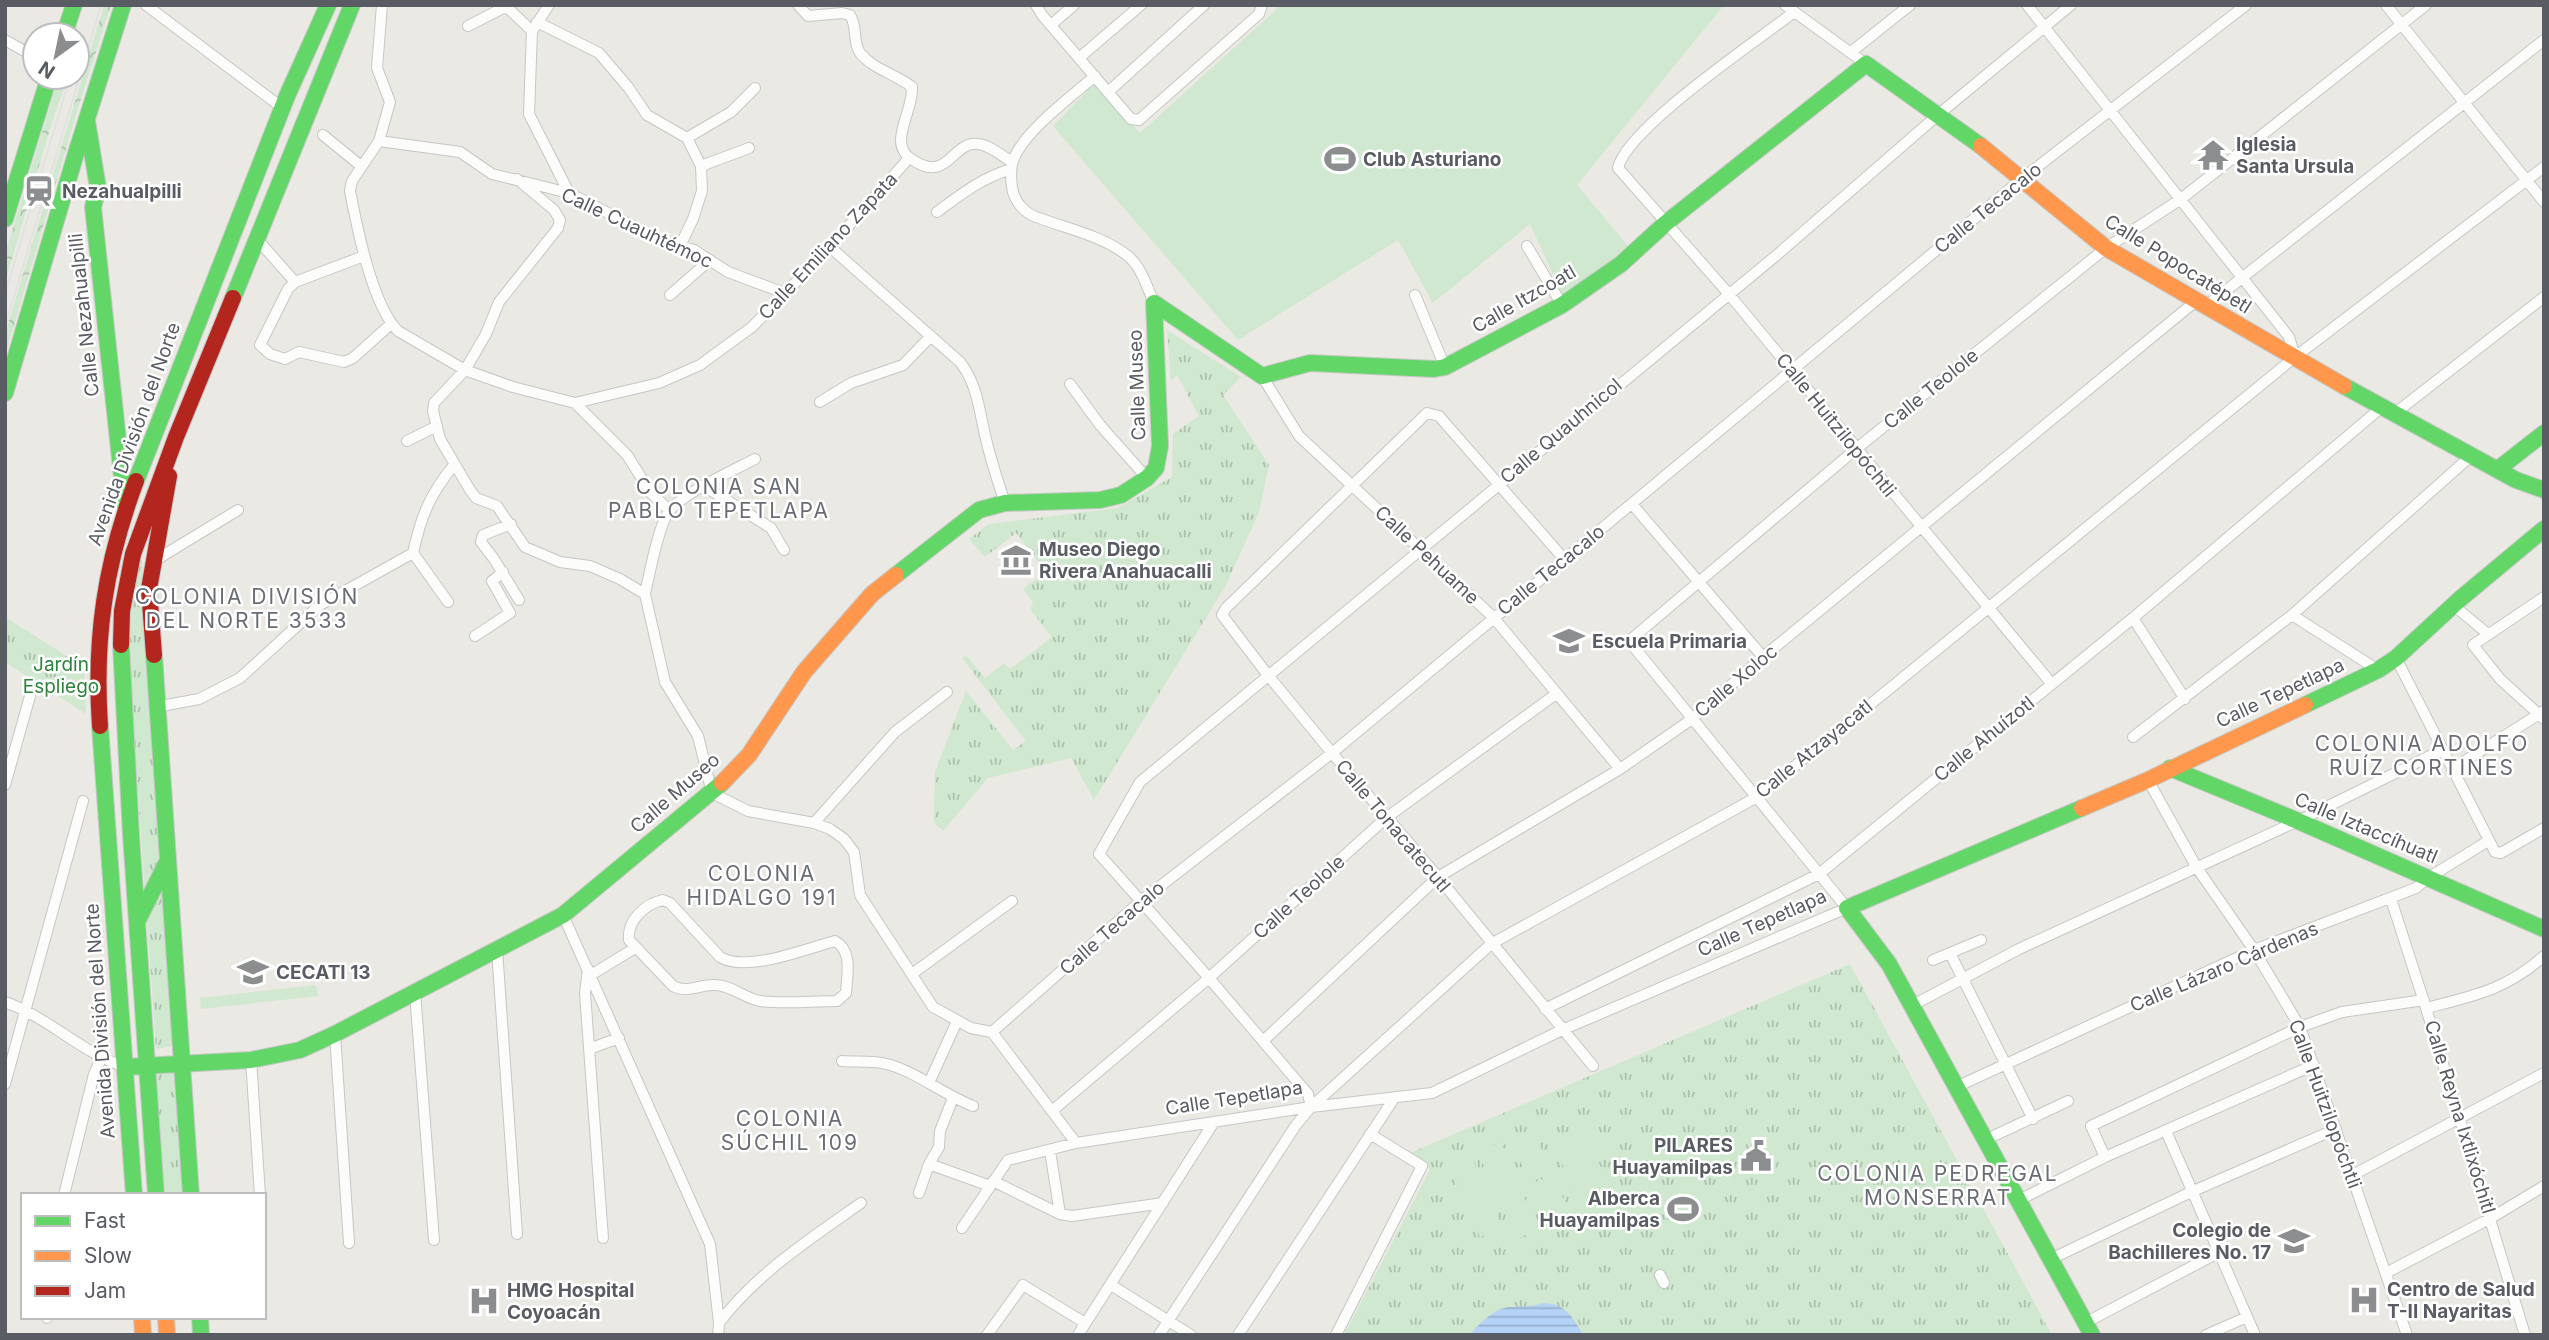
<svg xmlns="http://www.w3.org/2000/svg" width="2549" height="1340" font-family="Inter,sans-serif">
	<defs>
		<pattern id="forest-crowns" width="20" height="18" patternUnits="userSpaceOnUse" patternTransform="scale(1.75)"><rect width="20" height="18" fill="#d0e8cf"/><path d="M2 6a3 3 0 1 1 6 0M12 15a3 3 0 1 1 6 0" fill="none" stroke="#acbfab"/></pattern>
		<pattern id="park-tufts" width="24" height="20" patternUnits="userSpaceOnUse" patternTransform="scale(1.75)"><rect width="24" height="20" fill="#d0e8cf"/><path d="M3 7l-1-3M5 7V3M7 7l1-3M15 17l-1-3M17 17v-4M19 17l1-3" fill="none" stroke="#acbfab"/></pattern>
		<pattern id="water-rules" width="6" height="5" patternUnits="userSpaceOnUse" patternTransform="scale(1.75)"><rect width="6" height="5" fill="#b5d3f7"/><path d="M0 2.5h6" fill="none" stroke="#96aecb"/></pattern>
	</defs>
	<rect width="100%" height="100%" fill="#eae9e3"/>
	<path fill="url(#forest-crowns)" d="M 104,5 L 111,5 L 79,105 L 5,356 L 5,334 Z
		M 59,77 L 68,77 L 52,122 L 5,283 L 5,254 Z"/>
	<path fill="url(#park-tufts)" d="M 1167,330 L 1241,377 L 1223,395 L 1269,465 L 1259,512 L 1226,585 L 1094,800 L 1071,758 L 988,778 L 943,831 L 934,823 L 935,772 L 966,691 L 1013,750 L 1026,741 L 962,658 L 966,655 L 985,678 L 1004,663 L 1010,669 L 1052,637 L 1030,609 L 1033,602 L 1023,589 L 1046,572 L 1016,533 L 985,557 L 969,539 L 989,524 L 1118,508 L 1172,477 L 1173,434 L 1199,416 L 1177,375 L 1171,381 Z
		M 142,553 L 143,620 L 173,1046 L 156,1049 L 132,707 L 129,614 Z
		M 5,617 L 84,667 L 86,714 L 5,662 Z
		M 1850,964 L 2052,1335 L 1344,1335 L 1430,1170 L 1425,1161 L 1410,1153 Z
		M 177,1071 L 186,1195 L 165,1195 L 156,1075 Z"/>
	<path fill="#d0e8cf" d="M 1274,5 L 1724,5 L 1577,185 L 1628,246 L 1564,298 L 1530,224 L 1433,303 L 1398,240 L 1238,340 L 1053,126 L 1095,83 L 1140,133 L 1277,9 Z
		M 316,985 L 318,996 L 201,1009 L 200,998 Z
		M 1533,1129 L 1551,1171 L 1528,1180 L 1510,1138 Z
		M 1587,1135 L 1621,1214 L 1589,1227 L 1555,1148 Z
		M 1501,1142 L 1519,1184 L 1496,1194 L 1478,1152 Z
		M 1472,1158 L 1502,1227 L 1480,1237 L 1450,1168 Z
		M 1553,1175 L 1571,1216 L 1548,1226 L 1530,1184 Z
		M 1520,1188 L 1538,1230 L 1516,1239 L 1498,1198 Z"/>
	<path fill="url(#water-rules)" d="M 1543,1303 C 1565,1303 1573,1317 1583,1335 L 1470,1335 C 1480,1323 1494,1308 1510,1307 C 1522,1306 1532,1307 1543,1303 Z"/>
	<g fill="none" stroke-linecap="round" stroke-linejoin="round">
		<defs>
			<path id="street" d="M 146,5 L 284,109
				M 382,5 L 377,68 L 390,102 L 379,141 L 352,181 L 350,191 C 357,227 372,305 398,331 L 465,370 L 513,387 L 575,403 L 659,383 L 700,365 L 752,327 L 830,247 L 909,158
				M 549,5 L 532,31 L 529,114 L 569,193
				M 798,5 L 808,16 L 842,13 L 850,15 C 858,27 852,41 860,53 C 874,70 896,74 912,87 C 913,105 901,123 901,141 C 901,148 905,155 911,159 C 949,185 951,141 978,144 C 990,145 1002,156 1012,162
				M 1036,5 L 1042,15 L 1131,119 L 1139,120 L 1259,14 L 1262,5
				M 1785,5 L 1866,64
				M 2027,5 L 2289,337 L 2295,357
				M 2386,5 L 2544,202
				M 1794,12 C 1757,41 1627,128 1618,168 L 1728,293 L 2051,683
				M 537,22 L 599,53 L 628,87 L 647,115 L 687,138 L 701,166 L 702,191 L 693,219 L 680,246
				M 1051,25 L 1074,5
				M 468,26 L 503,8 L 509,9 L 532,31
				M 5,40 L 35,57
				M 1851,52 L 1910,5
				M 1079,58 L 1141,5
				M 1095,76 C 1071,97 1023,132 1013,161 C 1010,169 1011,179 1012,187 C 1014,202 1025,214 1039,218 C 1068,229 1103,236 1128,256 C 1142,268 1147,287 1154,303
				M 1108,92 L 1204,5
				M 323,135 L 361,166
				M 687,138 L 731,112 L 755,88
				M 379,141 L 460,152 L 492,174 L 569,193 L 661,240 L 694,250 L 728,272 L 787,294
				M 701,166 L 749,148
				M 517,179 L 554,210 L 560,220 L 558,228 L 499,302 L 486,334 L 465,370 L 434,403 L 433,411 L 440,439 L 470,490 L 476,498 L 497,506 L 525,547 L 560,562 L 590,566 L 620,579 L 645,594 L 665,682 L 698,736 L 712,793 L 748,811 L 814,823 L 830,829 L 844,839 L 854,852 L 860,895 L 933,1007 L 971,1028 L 992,1032 L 1076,1143
				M 937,212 C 963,193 980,179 1011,169
				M 257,239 L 295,282
				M 1527,246 L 1562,305
				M 830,247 L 960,362 C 978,385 979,411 986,439 C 991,461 998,482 1005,503
				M 364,256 L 295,282 L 288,289 L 260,345 L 270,354 L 285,359 L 299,352 L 344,362 L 353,358 L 391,324
				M 670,295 L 710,260
				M 1415,295 L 1445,367
				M 2205,307 L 2544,40
				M 1262,376 L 1299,436 L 1493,617 L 1620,769
				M 1070,384 L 1100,425 L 1147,478
				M 820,402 L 851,383 L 903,365 L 931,336
				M 575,403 L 627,455 L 651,493 L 669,510
				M 2394,414 L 2544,297
				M 407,441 L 437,426
				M 704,486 L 771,528 L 784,550
				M 1632,504 L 1763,657
				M 511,524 L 483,535 L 481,542 L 494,559 L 519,600
				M 413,553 L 448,602
				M 1564,559 L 1439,416 L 1427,413 L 1226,608 L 1222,615 L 1267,674 L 1332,753 L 1438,877 L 1593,1066
				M 154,561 L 238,510
				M 645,594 C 649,576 659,522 670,510 C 687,491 732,471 755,459
				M 2544,597 L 2473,645 L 2500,679 L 2544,719
				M 2453,605 L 2488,634
				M 2292,615 L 2378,670
				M 2133,618 L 2185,699
				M 475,636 L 510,613 L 492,581 L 503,572
				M 2396,658 L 2495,852 L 2501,853 L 2544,828
				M 156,707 L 199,699 L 240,678 L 320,605 L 413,553 C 421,516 430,494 454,465
				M 2133,737 L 2292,615 L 2471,456
				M 2452,769 L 2544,711
				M 2148,780 L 2197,868 L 2254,950 L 2300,1027 L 2407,1335
				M 5,785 L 30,696
				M 814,823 L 895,732 L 947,692
				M 2391,899 L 2426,1008 L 2525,1335
				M 663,900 L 670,903 L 720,957 C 747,973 805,949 835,941 C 853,951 847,975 846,993 L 837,1001 C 812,1001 785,1004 760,1001 C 744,998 731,985 715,985 C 699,984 688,994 673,986 L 629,940 C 627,920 645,904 663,900 Z
				M 563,915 L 710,1244 L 719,1323 L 718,1335
				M 497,950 L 517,1234
				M 1950,953 L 2033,1119
				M 1933,960 L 1981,940
				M 588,969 L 585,993 L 603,1238
				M 912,974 L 1012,901
				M 591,975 L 635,948
				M 415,992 L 434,1240
				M 5,1002 C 50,1018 80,1052 125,1067
				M 1913,1005 L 2019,949 L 2298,821 L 2442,750
				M 2426,1008 C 2473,996 2506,990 2544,956
				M 1545,1009 L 1819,874 L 2133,618 L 2382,407
				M 992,1032 L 1141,901 L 1332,753 L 2023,178 L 2246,5
				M 335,1034 L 349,1243
				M 1263,1041 L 1438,877 L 1620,769 L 1692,719 L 1763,657 L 2196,301
				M 589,1049 L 619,1038
				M 251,1060 L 260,1195
				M 842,1061 C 855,1062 869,1061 882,1063 C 911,1068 944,1095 973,1106
				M 929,1083 L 957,1021
				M 5,1084 L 83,801
				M 1956,1087 L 2254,950 L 2416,888 L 2428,878 L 2488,841
				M 1311,1107 L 1308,1094 L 1209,978 L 1099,854 L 1140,782 L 1778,254 L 1939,114 L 2071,5
				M 1052,1111 L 1209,978 L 1386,818 L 1556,694
				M 2166,1131 L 2255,1335
				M 1985,1140 L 2068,1101
				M 1050,1151 L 1060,1214
				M 2105,1157 L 2091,1126 L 2300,1027 L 2342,1012 L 2424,1000
				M 929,1164 L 990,1186
				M 2351,1176 L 2544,1073
				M 993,1181 L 1060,1214 L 1072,1216 L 1163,1203
				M 919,1193 L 929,1164 L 939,1147 L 940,1131 L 953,1098
				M 64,1195 L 94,1074 L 101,1059
				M 2021,1202 L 2025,1197 L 2105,1157 L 2314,1065
				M 962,1228 L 1008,1160 L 1076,1143 L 1311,1107 L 1432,1093 L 1562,1030 L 1847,908 L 1629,641 L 1856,449 L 2106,248 L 2181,199 L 2426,5
				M 2051,1259 L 2191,1192 L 2336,1129
				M 2386,1273 L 2491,1218 L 2544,1186
				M 1660,1275 L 1664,1283
				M 1111,1285 L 1191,1335
				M 47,1317 L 47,1318
				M 719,1323 C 756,1274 811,1238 861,1203
				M 2085,1323 L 2212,1256
				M 987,1335 L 1023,1285 L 1085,1323
				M 1078,1335 L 1214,1122
				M 1159,1335 L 1296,1125 L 1311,1107 L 1491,944 L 1757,797 L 2295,357 L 2544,167
				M 1238,1335 L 1395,1097
				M 1336,1335 L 1422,1166 L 1370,1134
				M 2206,1335 L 2247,1317"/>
			<path id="fast" d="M 64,35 L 74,5
				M 87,121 L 98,188 L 93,207 L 125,505
				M 5,219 L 49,77
				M 233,298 L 352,5
				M 1154,303 L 1262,376 L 1310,363 L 1434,369 L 1445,367 L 1562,305 L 1621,264 L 1666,223 L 1866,64 L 1981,146
				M 2344,386 L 2516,480 L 2544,490
				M 5,393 L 77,150 L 123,5
				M 2498,469 L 2544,433
				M 136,481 L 287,96 L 328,5
				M 896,575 L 979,510 L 1005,503 L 1100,500 L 1121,495 L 1147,478 L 1156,468 L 1160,446 L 1154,303
				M 121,645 L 131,835 L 156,1195
				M 154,655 L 191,1195
				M 2305,705 L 2378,670 L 2396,658 L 2460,599 L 2544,529
				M 100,726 L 134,1195
				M 2170,768 L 2298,821 L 2544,929
				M 2082,808 L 1847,908 L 1889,964 L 2092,1335
				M 138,920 L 167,862
				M 125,1067 L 251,1060 L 300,1050 L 335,1034 L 563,915 L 722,783
				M 200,1317 L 201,1335"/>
			<path id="slow" d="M 1981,146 L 2106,248 L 2344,386
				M 722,783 L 749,755 L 804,672 L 872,594 L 896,575
				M 2082,808 L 2148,780 L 2305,705
				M 142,1317 L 143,1335
				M 166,1317 L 167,1335"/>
			<path id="jam" d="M 121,645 L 122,611 L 133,554 L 176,437 L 233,298
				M 154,655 L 149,589 L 169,476
				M 100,726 C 94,638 105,564 136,481"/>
		</defs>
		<use href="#street" stroke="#c6c7c5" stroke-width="12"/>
		<use href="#fast" stroke="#c7c8c7" stroke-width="18"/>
		<use href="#slow" stroke="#c7c8c7" stroke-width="18"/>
		<use href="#jam" stroke="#c7c8c7" stroke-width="18"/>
		<use href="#street" stroke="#fcfcfb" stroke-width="10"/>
		<use href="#fast" stroke="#63d668" stroke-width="16"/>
		<use href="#slow" stroke="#ff974d" stroke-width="16"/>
		<use href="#jam" stroke="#b3261e" stroke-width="16"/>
		<path stroke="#e2e2e1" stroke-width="2" d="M 5,294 L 67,87
			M 5,327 L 101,5"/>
	</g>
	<defs>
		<symbol id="temple-bare" viewBox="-9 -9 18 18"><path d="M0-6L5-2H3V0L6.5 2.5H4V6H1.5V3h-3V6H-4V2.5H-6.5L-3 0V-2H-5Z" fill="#8c8d8f" stroke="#fff" stroke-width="2.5" paint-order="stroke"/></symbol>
		<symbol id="stadium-bare" viewBox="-9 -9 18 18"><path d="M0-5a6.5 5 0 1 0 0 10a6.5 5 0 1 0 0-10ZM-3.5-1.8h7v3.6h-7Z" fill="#8c8d8f" stroke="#fff" stroke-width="2.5" paint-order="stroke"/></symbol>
		<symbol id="station-bare" viewBox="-9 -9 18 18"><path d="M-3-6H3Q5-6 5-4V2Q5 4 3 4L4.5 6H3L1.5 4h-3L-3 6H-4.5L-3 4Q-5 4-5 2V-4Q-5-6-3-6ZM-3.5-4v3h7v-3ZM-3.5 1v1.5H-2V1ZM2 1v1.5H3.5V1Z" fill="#8c8d8f" stroke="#fff" stroke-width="2.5" paint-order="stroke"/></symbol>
		<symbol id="museum-bare" viewBox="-9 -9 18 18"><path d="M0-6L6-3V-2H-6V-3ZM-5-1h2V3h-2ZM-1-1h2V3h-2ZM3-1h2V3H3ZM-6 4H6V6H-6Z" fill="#8c8d8f" stroke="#fff" stroke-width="2.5" paint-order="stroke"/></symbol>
		<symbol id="school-bare" viewBox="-9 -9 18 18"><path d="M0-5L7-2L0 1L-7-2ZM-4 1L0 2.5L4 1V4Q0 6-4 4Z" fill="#8c8d8f" stroke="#fff" stroke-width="2.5" paint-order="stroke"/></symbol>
		<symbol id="university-bare" viewBox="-9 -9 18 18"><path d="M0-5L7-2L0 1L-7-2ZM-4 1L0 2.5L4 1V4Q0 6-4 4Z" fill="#8c8d8f" stroke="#fff" stroke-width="2.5" paint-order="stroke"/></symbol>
		<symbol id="civic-bare" viewBox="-9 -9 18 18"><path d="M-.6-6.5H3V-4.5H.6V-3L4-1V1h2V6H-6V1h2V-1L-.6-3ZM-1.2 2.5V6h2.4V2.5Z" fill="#8c8d8f" stroke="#fff" stroke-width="2.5" paint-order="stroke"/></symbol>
		<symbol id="hospital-bare" viewBox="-9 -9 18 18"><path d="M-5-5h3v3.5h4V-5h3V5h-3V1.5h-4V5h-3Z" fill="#8c8d8f" stroke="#fff" stroke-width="2.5" paint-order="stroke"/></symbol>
	</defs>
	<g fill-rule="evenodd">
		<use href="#temple-bare" x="2191" y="133" width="44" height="44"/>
		<use href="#stadium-bare" x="1318" y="137" width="44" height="44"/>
		<use href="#station-bare" x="17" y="169" width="44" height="44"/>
		<use href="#museum-bare" x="994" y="538" width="44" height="44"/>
		<use href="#school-bare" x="1547" y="619" width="44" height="44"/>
		<use href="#university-bare" x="231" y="950" width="44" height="44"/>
		<use href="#civic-bare" x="1734" y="1134" width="44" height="44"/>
		<use href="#stadium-bare" x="1661" y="1187" width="44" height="44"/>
		<use href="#school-bare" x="2272" y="1219" width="44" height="44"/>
		<use href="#hospital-bare" x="2342" y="1278" width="44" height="44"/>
		<use href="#hospital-bare" x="462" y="1279" width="44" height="44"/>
	</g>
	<g text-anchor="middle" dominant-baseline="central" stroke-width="5" stroke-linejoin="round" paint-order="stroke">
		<g font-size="19" font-weight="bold" fill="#595c62" stroke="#fff" text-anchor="start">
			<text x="2236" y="144">Iglesia<tspan x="2236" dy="22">Santa Ursula</tspan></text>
			<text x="1363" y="159">Club Asturiano</text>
			<text x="62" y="191">Nezahualpilli</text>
			<text x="1039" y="549">Museo Diego<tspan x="1039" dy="22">Rivera Anahuacalli</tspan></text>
			<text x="1592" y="641">Escuela Primaria</text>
			<text x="276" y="972">CECATI 13</text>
			<text x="1733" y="1145" text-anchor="end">PILARES<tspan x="1733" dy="22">Huayamilpas</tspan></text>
			<text x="1660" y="1198" text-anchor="end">Alberca<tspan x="1660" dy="22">Huayamilpas</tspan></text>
			<text x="2271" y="1230" text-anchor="end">Colegio de<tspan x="2271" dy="22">Bachilleres No. 17</tspan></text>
			<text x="2387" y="1289">Centro de Salud<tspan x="2387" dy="22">T-II Nayaritas</tspan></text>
			<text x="507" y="1290">HMG Hospital<tspan x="507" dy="22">Coyoacán</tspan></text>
		</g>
		<g font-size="19" fill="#595c62" stroke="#fff">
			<text transform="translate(1988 208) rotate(-39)">Calle Tecacalo</text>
			<text transform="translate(637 228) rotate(25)">Calle Cuauhtémoc</text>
			<text transform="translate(828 246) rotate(-47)">Calle Emiliano Zapata</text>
			<text transform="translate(2178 264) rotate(32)">Calle Popocatépetl</text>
			<text transform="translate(1524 299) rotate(-30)">Calle Itzcoatl</text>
			<text transform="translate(84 315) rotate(-96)">Calle Nezahualpilli</text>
			<text transform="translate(1137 385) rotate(-92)">Calle Museo</text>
			<text transform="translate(1931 389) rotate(-39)">Calle Teolole</text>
			<text transform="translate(1836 425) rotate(51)">Calle Huitzilopóchtli</text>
			<text transform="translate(1561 431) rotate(-40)">Calle Quauhnicol</text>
			<text transform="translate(134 434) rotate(-70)">Avenida División del Norte</text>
			<text transform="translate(1427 555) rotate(43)">Calle Pehuame</text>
			<text transform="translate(1551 570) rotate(-39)">Calle Tecacalo</text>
			<text transform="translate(1736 681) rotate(-40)">Calle Xoloc</text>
			<text transform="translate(2280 693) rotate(-25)">Calle Tepetlapa</text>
			<text transform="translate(1984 739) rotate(-39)">Calle Ahuízotl</text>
			<text transform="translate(1814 749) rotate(-39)">Calle Atzayacatl</text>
			<text transform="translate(675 793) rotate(-41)">Calle Museo</text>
			<text transform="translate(1393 826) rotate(50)">Calle Tonacatecutl</text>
			<text transform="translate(2366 828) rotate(23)">Calle Iztaccíhuatl</text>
			<text transform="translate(1299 897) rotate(-42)">Calle Teolole</text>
			<text transform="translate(1762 923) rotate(-24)">Calle Tepetlapa</text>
			<text transform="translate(1112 928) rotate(-41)">Calle Tecacalo</text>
			<text transform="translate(2224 967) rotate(-23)">Calle Lázaro Cárdenas</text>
			<text transform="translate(100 1021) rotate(-94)">Avenida División del Norte</text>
			<text transform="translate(1234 1098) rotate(-9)">Calle Tepetlapa</text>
			<text transform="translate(2325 1104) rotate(70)">Calle Huitzilopóchtli</text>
			<text transform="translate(2460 1117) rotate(73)">Calle Reyna Ixtlixóchitl</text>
		</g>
		<g font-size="19" fill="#2e843c" stroke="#fff">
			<text x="61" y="664">Jardín<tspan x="61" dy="22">Espliego</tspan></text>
		</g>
		<g font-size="21" letter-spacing="2" fill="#6a6e74" stroke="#fff">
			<text x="719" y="486">COLONIA SAN<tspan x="719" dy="24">PABLO TEPETLAPA</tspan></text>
			<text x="247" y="596">COLONIA DIVISIÓN<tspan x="247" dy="24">DEL NORTE 3533</tspan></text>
			<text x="2422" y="743">COLONIA ADOLFO<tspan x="2422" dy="24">RUÍZ CORTINES</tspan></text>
			<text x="762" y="873">COLONIA<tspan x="762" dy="24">HIDALGO 191</tspan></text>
			<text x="790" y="1118">COLONIA<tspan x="790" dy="24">SÚCHIL 109</tspan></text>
			<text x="1938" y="1173">COLONIA PEDREGAL<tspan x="1938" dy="24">MONSERRAT</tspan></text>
		</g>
	</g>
	<rect width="2549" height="1340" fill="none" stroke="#595c62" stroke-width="14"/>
	<rect x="21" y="1193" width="245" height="126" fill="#ffffff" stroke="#bdbec0" stroke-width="2"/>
	<rect x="35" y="1216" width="35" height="10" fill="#63d668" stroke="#bdbec0" stroke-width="2"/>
	<text x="84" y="1228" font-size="21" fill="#595c62">Fast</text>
	<rect x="35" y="1251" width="35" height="10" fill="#ff974d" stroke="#bdbec0" stroke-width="2"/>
	<text x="84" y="1263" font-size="21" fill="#595c62">Slow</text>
	<rect x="35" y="1286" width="35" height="10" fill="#b3261e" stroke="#bdbec0" stroke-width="2"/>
	<text x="84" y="1298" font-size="21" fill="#595c62">Jam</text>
	<g transform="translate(56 56) rotate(213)"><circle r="33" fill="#ffffff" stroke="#bdbec0" stroke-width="2"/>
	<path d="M0-5L12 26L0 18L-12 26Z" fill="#8c8d8f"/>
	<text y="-10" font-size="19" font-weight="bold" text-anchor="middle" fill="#595c62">N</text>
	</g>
</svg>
